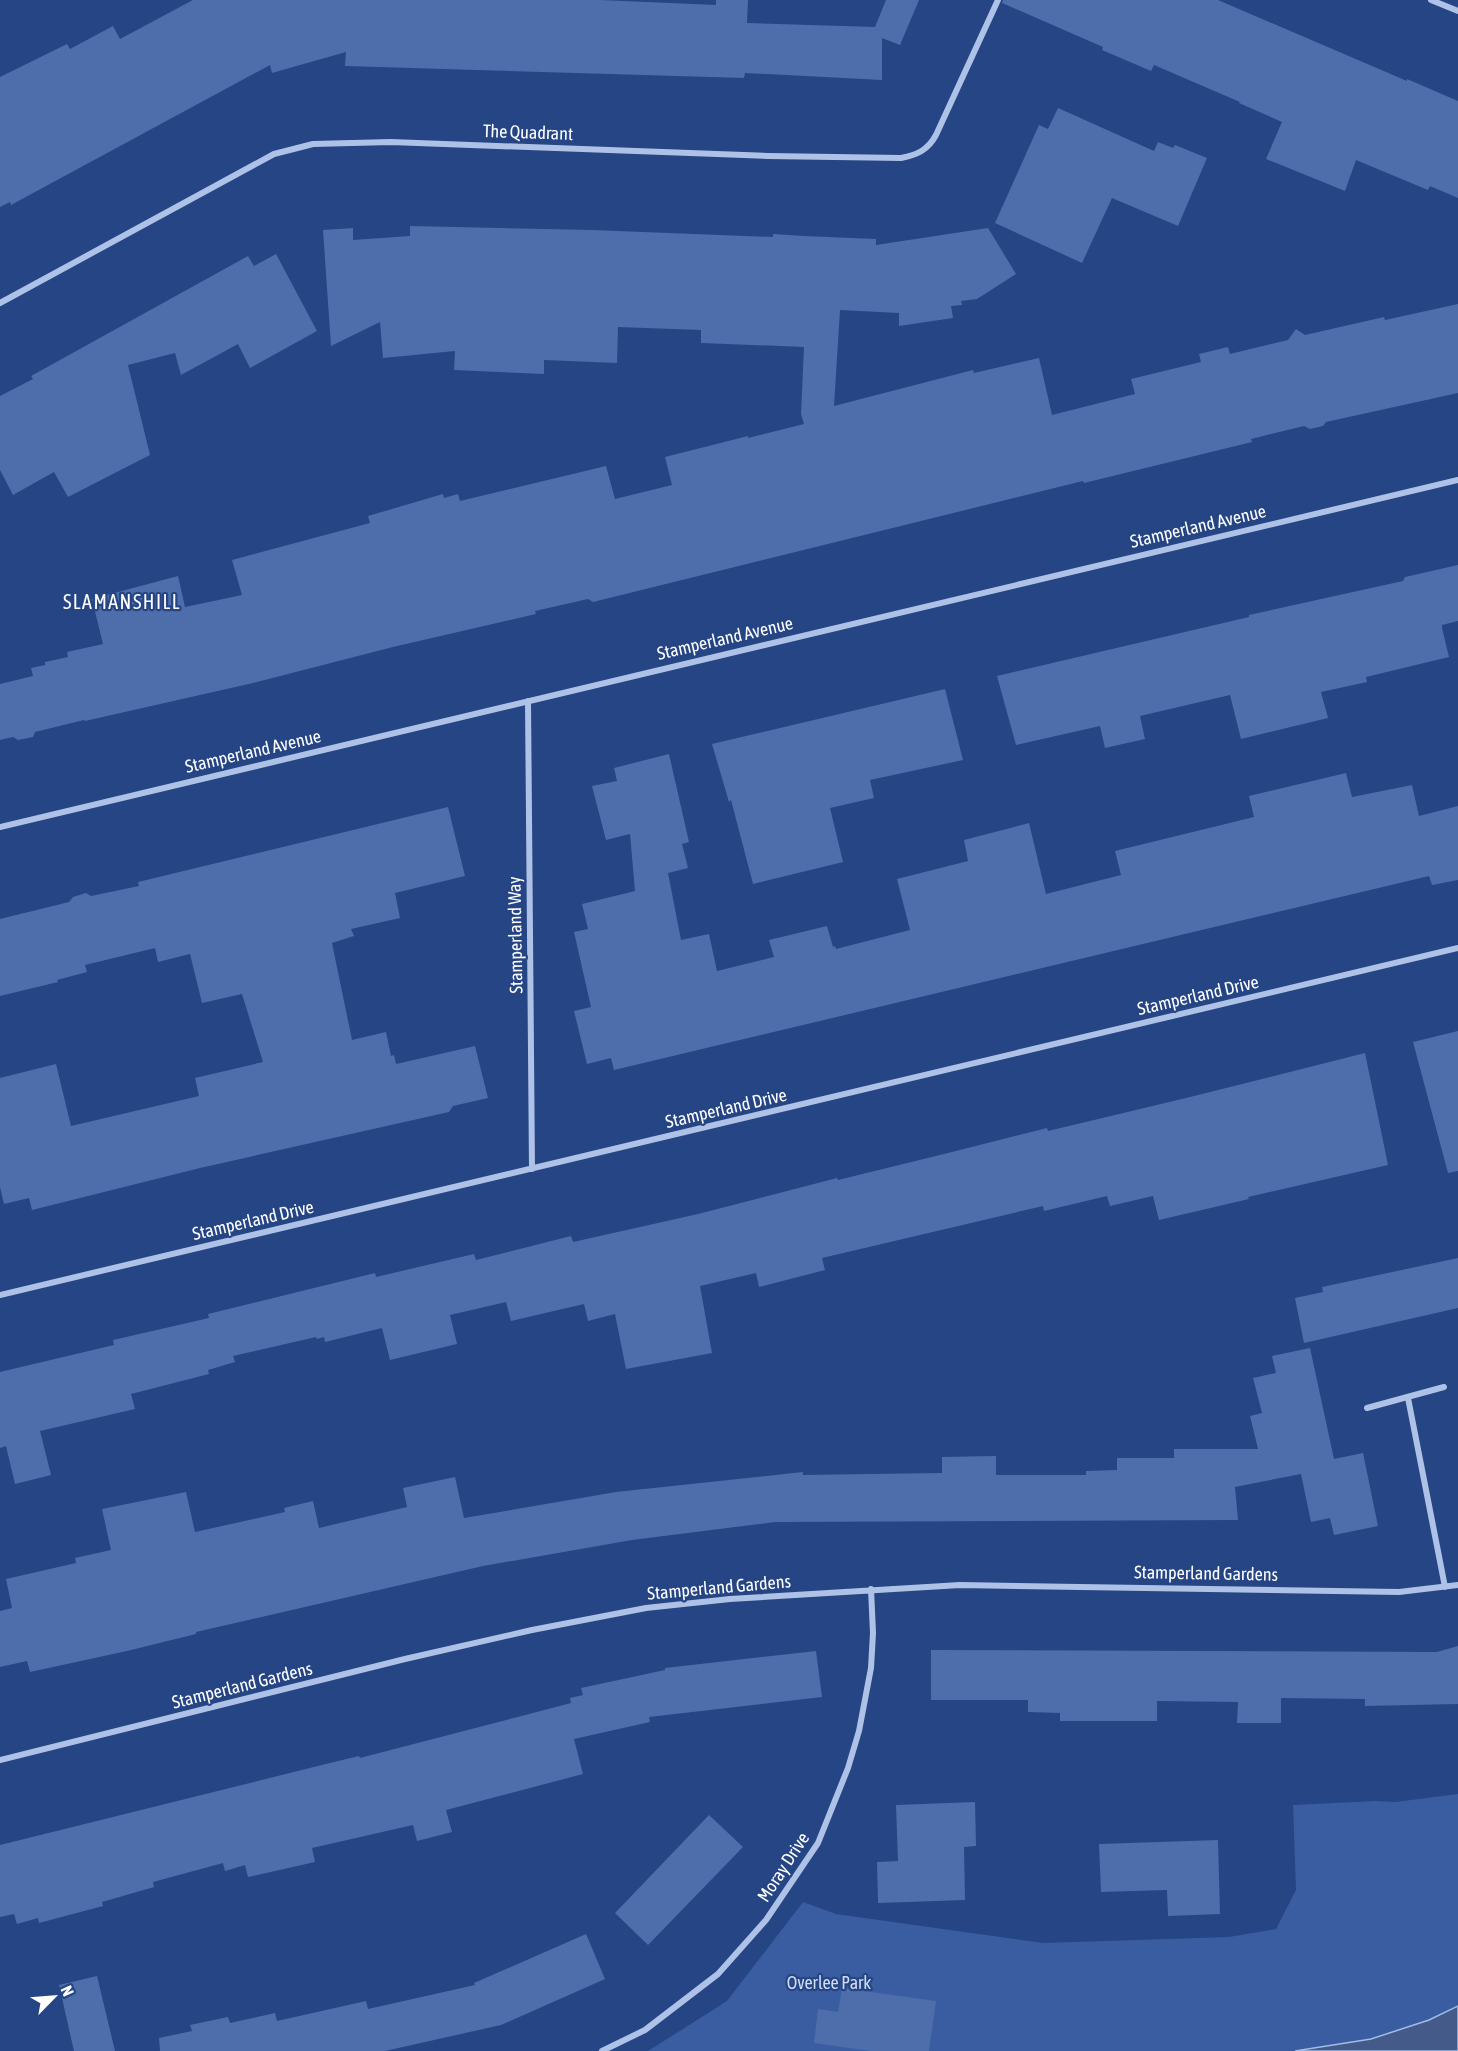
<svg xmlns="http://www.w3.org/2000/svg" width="1458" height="2051" font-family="'Asap Condensed',sans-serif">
	<rect width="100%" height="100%" fill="#254584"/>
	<path fill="#395da0" d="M 1458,1794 L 1458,2006 L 1429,2020 L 1371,2039 L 1295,2051 L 648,2051 L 727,2001 L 803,1902 L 836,1914 L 1043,1943 L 1229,1937 L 1276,1929 L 1296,1890 L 1293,1805 L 1375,1801 L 1395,1802 Z"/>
	<path fill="#445a88" stroke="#a2bce8" stroke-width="1.5" d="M 1458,2006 L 1458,2051 L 1295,2051 L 1371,2039 L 1429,2020 Z"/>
	<path fill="#4d6eab" d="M 193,0 L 600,0 L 716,5 L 716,0 L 748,0 L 747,23 L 875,27 L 886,0 L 919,0 L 900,45 L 882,38 L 882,80 L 745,73 L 744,78 L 345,66 L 346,52 L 272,73 L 270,65 L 11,205 L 10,202 L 0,207 L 0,77 L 67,44 L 70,49 L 113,26 L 120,39 Z
		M 1003,0 L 1218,0 L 1407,81 L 1407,79 L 1458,101 L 1458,198 L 1430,186 L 1428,190 L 1356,160 L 1345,191 L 1266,159 L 1282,122 L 1239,103 L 1240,102 L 1154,65 L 1151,71 L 1102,50 L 1103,47 L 1002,3 Z
		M 1058,108 L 1154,151 L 1158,142 L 1173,148 L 1175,145 L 1207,158 L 1178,226 L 1112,198 L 1082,263 L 995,223 L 1039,125 L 1048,129 Z
		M 410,226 L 592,230 L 773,237 L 773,234 L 804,236 L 876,239 L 876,245 L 988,228 L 1016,274 L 977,299 L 961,301 L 962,305 L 951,306 L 953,318 L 899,326 L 899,313 L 840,310 L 834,406 L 973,370 L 974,373 L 1039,358 L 1052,415 L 1135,394 L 1131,379 L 1201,362 L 1199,354 L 1228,347 L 1230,354 L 1288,340 L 1296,329 L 1305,335 L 1384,317 L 1385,320 L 1458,304 L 1458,393 L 1326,422 L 1323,426 L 1310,429 L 1304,426 L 1251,439 L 1252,442 L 1084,483 L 1083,481 L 593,602 L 588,599 L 535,611 L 536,614 L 393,647 L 253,683 L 85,721 L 84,720 L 35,732 L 33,737 L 18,740 L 13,737 L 0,740 L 0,684 L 33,676 L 31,668 L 45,665 L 45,662 L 68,657 L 67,652 L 103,644 L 92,599 L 178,576 L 185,607 L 242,595 L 232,560 L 370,523 L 368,516 L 443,494 L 444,498 L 458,494 L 460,501 L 606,466 L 615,499 L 672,485 L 665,457 L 748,436 L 748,438 L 804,424 L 801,414 L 804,347 L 701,343 L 701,330 L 618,327 L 617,363 L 544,360 L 544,374 L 454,370 L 455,351 L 383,358 L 380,322 L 331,346 L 323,230 L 353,228 L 353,240 L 410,236 Z
		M 276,254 L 317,331 L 250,368 L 238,344 L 181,375 L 175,353 L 128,365 L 150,455 L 68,497 L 54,472 L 13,495 L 0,470 L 0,396 L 33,379 L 31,376 L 248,256 L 254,266 Z
		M 1458,565 L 1458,621 L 1442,625 L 1442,628 L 1449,657 L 1366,677 L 1367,682 L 1321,692 L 1328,718 L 1241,739 L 1230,695 L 1140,716 L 1145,739 L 1105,748 L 1100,726 L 1016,745 L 997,676 L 1249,617 L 1249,615 L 1403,581 L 1405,577 Z
		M 945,689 L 963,760 L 870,780 L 874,798 L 830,808 L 843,862 L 753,884 L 731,800 L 729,802 L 712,744 Z
		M 669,754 L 689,842 L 682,844 L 688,868 L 668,873 L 681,940 L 709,934 L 717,971 L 774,957 L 769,940 L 827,926 L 833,947 L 835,946 L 836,949 L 910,930 L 897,879 L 968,861 L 964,840 L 1029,823 L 1046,894 L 1121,875 L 1115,851 L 1254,817 L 1249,796 L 1346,773 L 1352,797 L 1412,785 L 1419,816 L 1458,806 L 1458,880 L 1432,885 L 1429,876 L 614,1070 L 611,1058 L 587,1064 L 574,1011 L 591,1007 L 574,932 L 588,929 L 582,904 L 635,891 L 630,834 L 606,840 L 592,786 L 617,781 L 614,768 Z
		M 448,807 L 465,876 L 395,893 L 400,918 L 351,929 L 354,936 L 332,943 L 352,1040 L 386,1032 L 391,1056 L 394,1055 L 396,1064 L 475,1046 L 488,1098 L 453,1106 L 449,1112 L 200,1168 L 32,1210 L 29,1198 L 4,1204 L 0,1187 L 0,1078 L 56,1064 L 71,1126 L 199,1096 L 195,1078 L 263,1062 L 242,994 L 202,1003 L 190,954 L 158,962 L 155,948 L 85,965 L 87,972 L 57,980 L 58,982 L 0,996 L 0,919 L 69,902 L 73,897 L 86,893 L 91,896 L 139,886 L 138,882 Z
		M 1458,1031 L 1458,1171 L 1448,1173 L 1413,1042 Z
		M 1365,1053 L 1388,1165 L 1248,1197 L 1249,1199 L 1159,1220 L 1153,1196 L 1110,1206 L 1107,1196 L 1044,1211 L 1043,1206 L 822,1258 L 825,1270 L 759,1287 L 756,1273 L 700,1286 L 712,1353 L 626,1369 L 615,1314 L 588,1321 L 584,1304 L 511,1321 L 506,1302 L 450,1315 L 457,1344 L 390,1360 L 382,1328 L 325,1342 L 324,1337 L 317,1339 L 316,1337 L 233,1356 L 235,1362 L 208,1370 L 209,1374 L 131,1394 L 135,1409 L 40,1431 L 51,1475 L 15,1484 L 6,1446 L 0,1448 L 0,1372 L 114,1345 L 113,1340 L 209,1318 L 208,1314 L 375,1273 L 376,1277 L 474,1254 L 476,1260 L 571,1236 L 573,1242 L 698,1214 L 837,1178 L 838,1180 L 948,1153 L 1019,1135 L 1047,1128 L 1048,1131 L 1186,1098 Z
		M 1458,1258 L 1458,1308 L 1304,1343 L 1295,1298 L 1323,1292 L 1322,1287 Z
		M 1310,1348 L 1334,1459 L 1363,1453 L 1378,1526 L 1334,1535 L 1330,1518 L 1311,1522 L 1301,1474 L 1235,1487 L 1238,1520 L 775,1522 L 632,1540 L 483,1566 L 196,1632 L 196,1634 L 127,1651 L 30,1672 L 27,1661 L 0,1667 L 0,1611 L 12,1608 L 6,1579 L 76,1563 L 75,1558 L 111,1550 L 102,1509 L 186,1492 L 195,1532 L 285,1512 L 284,1508 L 313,1501 L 319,1528 L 407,1507 L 403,1488 L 455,1477 L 464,1518 L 616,1492 L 803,1472 L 803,1475 L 942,1473 L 942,1457 L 996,1456 L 996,1475 L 1086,1475 L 1086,1471 L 1117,1470 L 1117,1458 L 1174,1458 L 1174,1449 L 1258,1449 L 1250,1416 L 1262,1413 L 1253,1378 L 1276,1373 L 1272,1356 Z
		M 1458,1646 L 1458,1704 L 1365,1706 L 1365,1699 L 1281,1698 L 1281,1723 L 1237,1723 L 1238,1702 L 1157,1701 L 1157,1721 L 1060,1721 L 1060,1713 L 1028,1712 L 1028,1700 L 931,1700 L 931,1650 L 1437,1652 Z
		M 816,1651 L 822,1697 L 649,1717 L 650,1722 L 574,1739 L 583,1774 L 446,1810 L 452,1832 L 417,1841 L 413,1825 L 312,1848 L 315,1862 L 248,1877 L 245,1865 L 225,1871 L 223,1863 L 153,1882 L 154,1887 L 102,1902 L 103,1906 L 39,1923 L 38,1918 L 17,1924 L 14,1914 L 0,1917 L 0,1845 L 330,1763 L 359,1756 L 360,1758 L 571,1703 L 570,1698 L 583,1695 L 581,1688 L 665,1670 L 665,1668 Z
		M 975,1802 L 976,1846 L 964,1847 L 965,1900 L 878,1903 L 877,1862 L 898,1861 L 896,1805 Z
		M 709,1815 L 743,1847 L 648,1945 L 615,1913 Z
		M 1218,1840 L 1220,1914 L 1168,1916 L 1167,1890 L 1101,1892 L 1099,1844 Z
		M 586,1934 L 605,1979 L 501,2025 L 385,2051 L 160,2051 L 159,2038 L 192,2031 L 190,2025 L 228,2017 L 230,2023 L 275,2013 L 277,2021 L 366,2001 L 368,2009 L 475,1985 L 474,1983 Z
		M 97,1976 L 115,2051 L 74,2051 L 59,1985 Z
		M 842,1988 L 936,2001 L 929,2051 L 870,2051 L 814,2043 L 818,2009 L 838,2012 Z"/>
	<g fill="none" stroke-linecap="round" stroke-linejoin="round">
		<path stroke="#aec2e8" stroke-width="6" d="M 1431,0 L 1458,11
			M 0,303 L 274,154 L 313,144 L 391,142 L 768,156 L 901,158 C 917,155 928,150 936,135 L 998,0
			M 528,701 L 532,1169
			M 0,827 L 1458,480
			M 0,1295 L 1458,948
			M 1408,1398 L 1445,1587
			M 1367,1408 L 1444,1387
			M 0,1760 L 405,1659 L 532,1630 L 646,1608 L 730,1599 L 960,1585 L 1399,1592 L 1458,1585
			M 602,2051 L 645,2030 L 718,1974 L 766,1920 L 818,1843 L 848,1768 L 859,1731 L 871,1668 L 873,1633 L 871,1589"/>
	</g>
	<g text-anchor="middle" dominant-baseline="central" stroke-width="4.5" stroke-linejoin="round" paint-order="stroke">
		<g font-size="18" fill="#fff" stroke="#254584">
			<text transform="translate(528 132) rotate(2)">The Quadrant</text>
			<text transform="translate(1198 526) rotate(-13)">Stamperland Avenue</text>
			<text transform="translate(725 638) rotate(-13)">Stamperland Avenue</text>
			<text transform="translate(253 751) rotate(-13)">Stamperland Avenue</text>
			<text transform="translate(515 935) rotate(-91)">Stamperland Way</text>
			<text transform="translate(1198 995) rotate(-13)">Stamperland Drive</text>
			<text transform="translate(726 1108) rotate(-13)">Stamperland Drive</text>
			<text transform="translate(253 1220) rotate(-13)">Stamperland Drive</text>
			<text transform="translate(1206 1573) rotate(1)">Stamperland Gardens</text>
			<text transform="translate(719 1587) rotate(-5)">Stamperland Gardens</text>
			<text transform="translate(242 1685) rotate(-14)">Stamperland Gardens</text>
			<text transform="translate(783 1867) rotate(-57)">Moray Drive</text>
		</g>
		<g font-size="18" fill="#d2def6" stroke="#254584">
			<text x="829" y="1982">Overlee Park</text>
		</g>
		<g font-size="20" letter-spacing="1.5" fill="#fff" stroke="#254584">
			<text x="122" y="601">SLAMANSHILL</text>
		</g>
	</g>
	<g transform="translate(54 1997) rotate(65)" stroke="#254584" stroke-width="4.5" paint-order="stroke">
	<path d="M0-4.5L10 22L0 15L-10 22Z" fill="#ffffff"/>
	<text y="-9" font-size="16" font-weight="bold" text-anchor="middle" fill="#ffffff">N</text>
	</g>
</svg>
